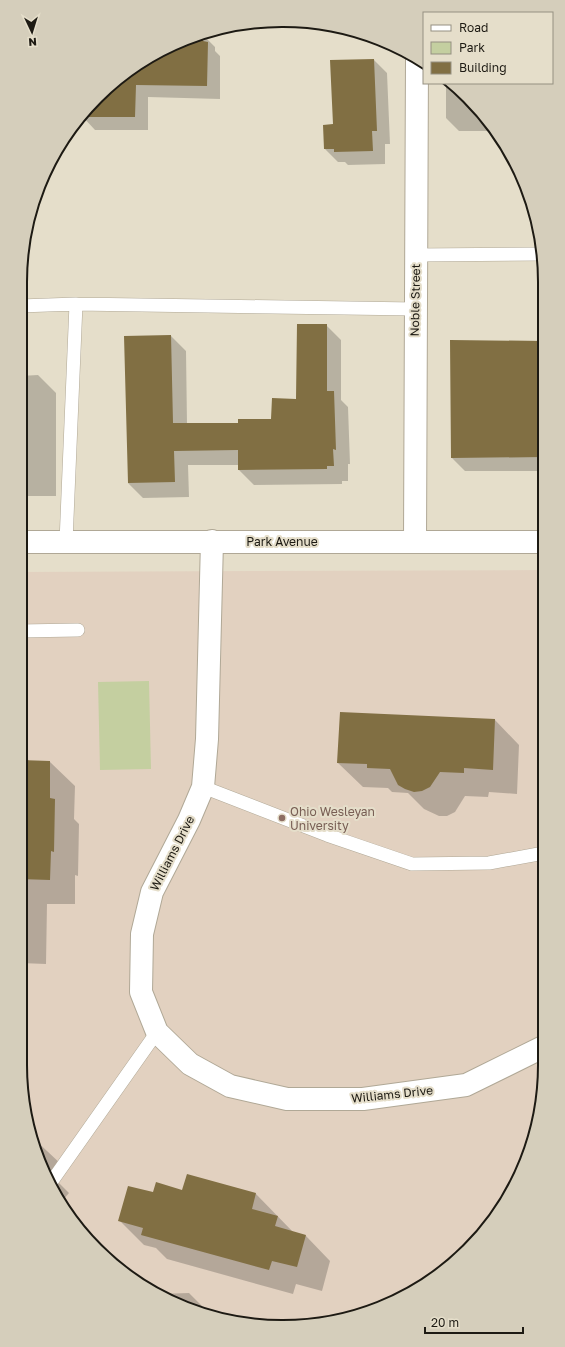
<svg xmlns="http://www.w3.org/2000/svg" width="565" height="1347" font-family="'Golos Text',sans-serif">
	<rect width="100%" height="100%" fill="#e5deca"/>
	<path fill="#e2d1c0" d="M 544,570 L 545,1064 L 531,1149 L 491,1224 L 414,1292 L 334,1322 L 248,1325 L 151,1292 L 85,1237 L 34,1149 L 20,1064 L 20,572 Z"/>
	<path fill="#c4cfa0" d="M 149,681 L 151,769 L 100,770 L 98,682 Z"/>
	<path fill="#0003" d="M 202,34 L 215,47 L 215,51 L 220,56 L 220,99 L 148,97 L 148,130 L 95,130 L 82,116 L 85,110 L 123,74 L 166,47 Z
		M 374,60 L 387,73 L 390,144 L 385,144 L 385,164 L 348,165 L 345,162 L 338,162 L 325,149 L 334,125 Z
		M 446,83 L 450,83 L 480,110 L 493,131 L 459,131 L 446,118 Z
		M 326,325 L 341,340 L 341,400 L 348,407 L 350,464 L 348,464 L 348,481 L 342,481 L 342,484 L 254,485 L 239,470 L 239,465 L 188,465 L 189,497 L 143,498 L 128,483 L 171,336 L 186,351 L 187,424 L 239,424 L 272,420 L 297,400 Z
		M 543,341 L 543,471 L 465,471 L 452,458 Z
		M 38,375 L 56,393 L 56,496 L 20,496 L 20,376 Z
		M 495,720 L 519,745 L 517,794 L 489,792 L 488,797 L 465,796 L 455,812 L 447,816 L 439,816 L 424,809 L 408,793 L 392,792 L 388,788 L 363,787 L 338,763 Z
		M 20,755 L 24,755 L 30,762 L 50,762 L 75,786 L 74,819 L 79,824 L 78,876 L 75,875 L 75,904 L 47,904 L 46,964 L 20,963 Z
		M 32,1137 L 62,1165 L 54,1178 L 69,1193 L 63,1200 L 34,1149 Z
		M 187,1175 L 256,1194 L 293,1232 L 306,1236 L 330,1261 L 322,1291 L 296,1284 L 293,1294 L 167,1259 L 156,1248 L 144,1245 L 119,1220 L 154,1194 L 183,1191 Z
		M 189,1293 L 202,1306 L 202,1309 L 158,1294 Z"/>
	<path fill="#816f43" d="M 203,33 L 203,41 L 208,42 L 207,86 L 136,85 L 135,117 L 80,117 L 85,110 L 123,74 L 166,47 Z
		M 374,59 L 377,131 L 372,131 L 373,151 L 334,152 L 334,149 L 324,149 L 323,125 L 333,124 L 330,60 Z
		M 297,324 L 327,324 L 327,391 L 334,391 L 336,450 L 333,449 L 334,466 L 327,466 L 327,469 L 238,470 L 238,450 L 174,451 L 175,482 L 128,483 L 124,336 L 171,335 L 173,423 L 238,423 L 238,419 L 271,419 L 272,398 L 296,399 Z
		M 450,340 L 543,341 L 543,457 L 451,458 Z
		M 340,712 L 495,719 L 493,770 L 464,768 L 464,773 L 440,772 L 430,787 L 422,791 L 414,792 L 405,789 L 398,785 L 390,769 L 367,768 L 367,764 L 337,763 Z
		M 20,760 L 50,761 L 50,798 L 55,799 L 54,852 L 51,851 L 50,880 L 20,879 Z
		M 187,1174 L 256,1193 L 252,1209 L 278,1216 L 275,1226 L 306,1235 L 297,1267 L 272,1261 L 269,1270 L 141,1235 L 143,1228 L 118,1221 L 128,1186 L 153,1192 L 156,1182 L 182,1190 Z"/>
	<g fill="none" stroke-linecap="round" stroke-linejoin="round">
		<defs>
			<path id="service" d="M 416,255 L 543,254
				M 20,306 L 76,304 L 415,309
				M 66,542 L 76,304
				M 20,631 L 78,630
				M 203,787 L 327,835 L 412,864 L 489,863 L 544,853
				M 52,1181 L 157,1032"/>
			<path id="minor" d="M 212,541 L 207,739 L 203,787 L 189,820 L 152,892 L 142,934 L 141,992 L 157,1032 L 190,1064 L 230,1086 L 287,1099 L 363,1099 L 466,1085 L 545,1046
				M 20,542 L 544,542
				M 415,542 L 417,59"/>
		</defs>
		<use href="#service" stroke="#b0a896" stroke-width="14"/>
		<use href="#minor" stroke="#b0a896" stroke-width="24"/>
		<use href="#service" stroke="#fff" stroke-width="13"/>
		<use href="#minor" stroke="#fff" stroke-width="22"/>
	</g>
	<circle fill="#8d6e63" stroke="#e5deca" stroke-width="1.5" cx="282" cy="818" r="4"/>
	<g text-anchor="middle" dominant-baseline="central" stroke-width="4" stroke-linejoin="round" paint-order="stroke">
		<g font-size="12" fill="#1d1a13" stroke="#e5deca">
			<text transform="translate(415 300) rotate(-89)">Noble Street</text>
			<text x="282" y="541">Park Avenue</text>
			<text transform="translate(172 853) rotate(-63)">Williams Drive</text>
			<text transform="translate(392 1094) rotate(-6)">Williams Drive</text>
		</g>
		<g font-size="12" fill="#785e54" stroke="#e5deca" text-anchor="start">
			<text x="290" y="811">Ohio Wesleyan<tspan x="290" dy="14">University</tspan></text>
		</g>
	</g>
	<path d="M0 0H565V1347H0ZM282 27H283A255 255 0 0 1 538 282V1065A255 255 0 0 1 283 1320H282A255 255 0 0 1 27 1065V282A255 255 0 0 1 282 27Z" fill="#d5cebb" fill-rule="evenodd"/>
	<path fill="none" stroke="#1d1a13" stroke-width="2" d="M282 27H283A255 255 0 0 1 538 282V1065A255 255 0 0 1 283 1320H282A255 255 0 0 1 27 1065V282A255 255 0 0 1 282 27Z"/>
	<rect x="423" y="12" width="130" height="72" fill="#e5deca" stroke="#959081"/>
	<rect x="431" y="25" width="20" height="6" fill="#ffffff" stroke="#959081"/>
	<text x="459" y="32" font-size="12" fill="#1d1a13">Road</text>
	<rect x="431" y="42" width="20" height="12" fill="#c4cfa0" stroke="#959081"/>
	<text x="459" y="52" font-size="12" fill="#1d1a13">Park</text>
	<rect x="431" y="62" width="20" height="12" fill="#816f43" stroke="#959081"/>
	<text x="459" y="72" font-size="12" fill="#1d1a13">Building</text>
	<g transform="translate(32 32) rotate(176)" stroke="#e5deca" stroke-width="3" paint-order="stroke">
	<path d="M0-3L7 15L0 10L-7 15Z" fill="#1d1a13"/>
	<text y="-6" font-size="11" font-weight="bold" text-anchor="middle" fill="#1d1a13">N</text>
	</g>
	<path d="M425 1327v6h98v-6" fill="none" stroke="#1d1a13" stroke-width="2"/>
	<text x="431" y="1327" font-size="12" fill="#1d1a13" stroke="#e5deca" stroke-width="3" paint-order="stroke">20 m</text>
</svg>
